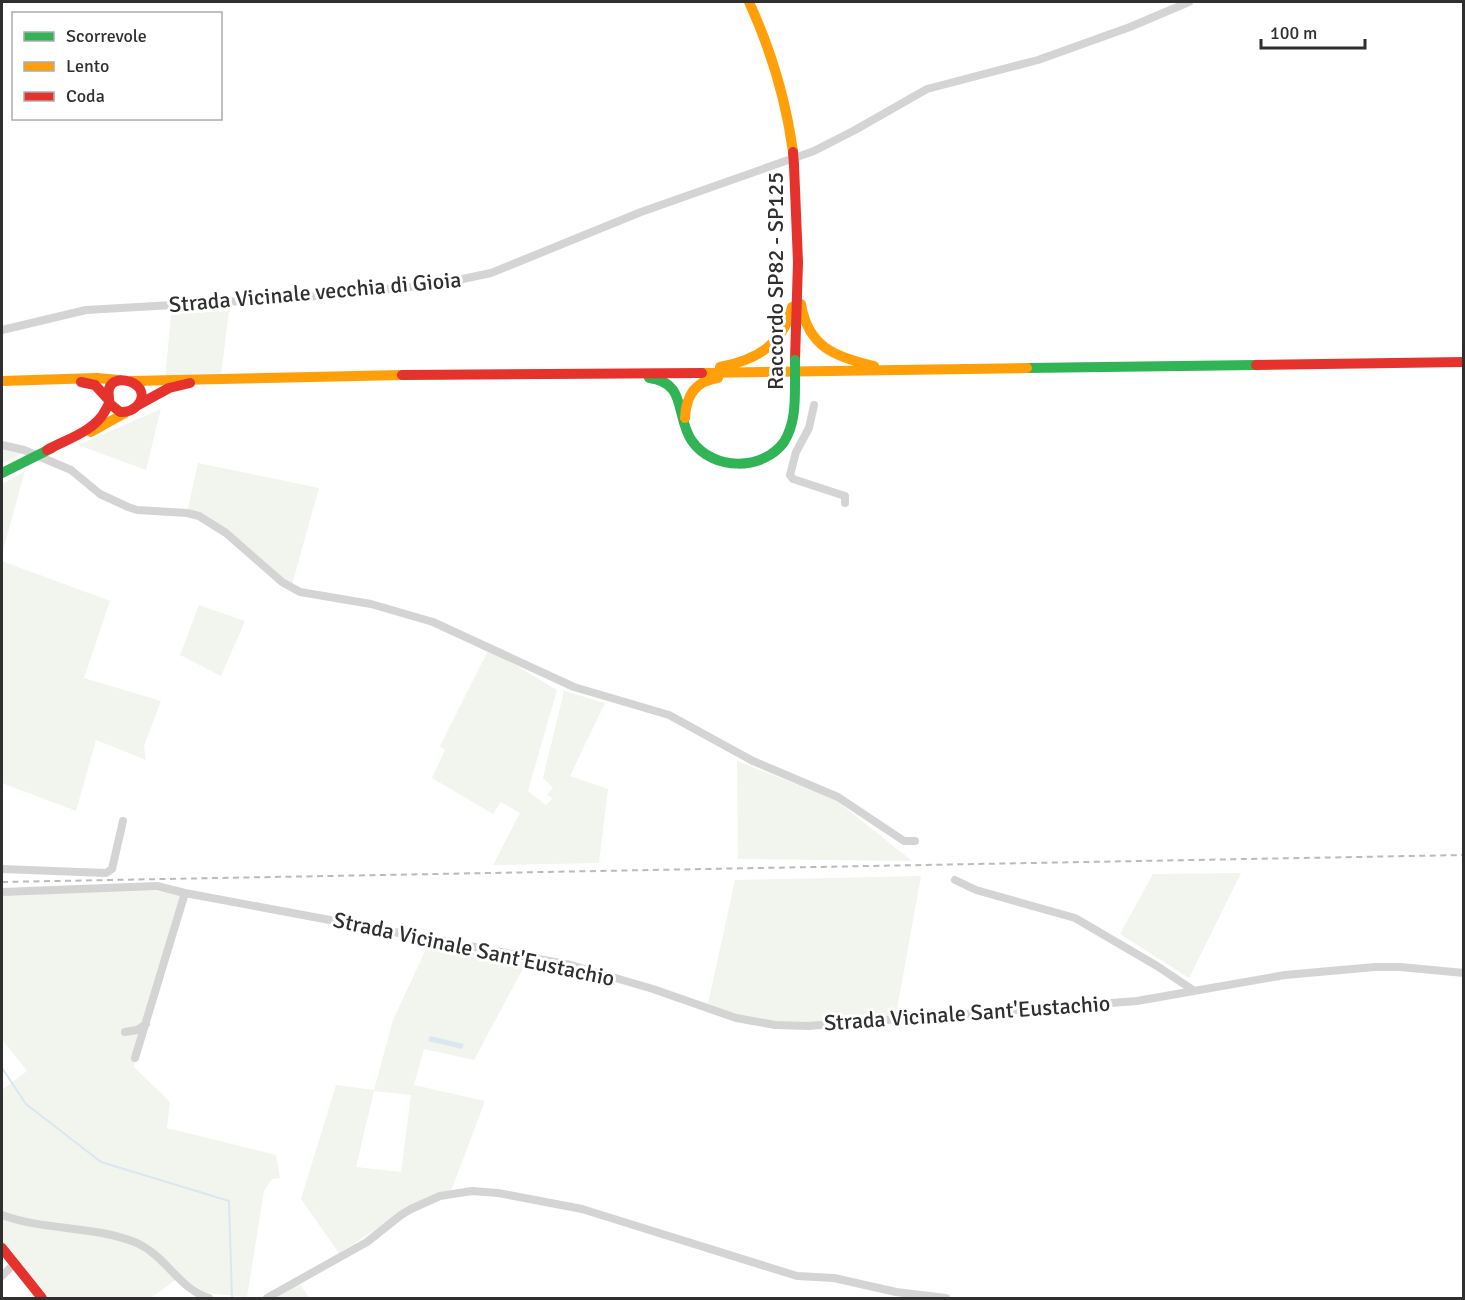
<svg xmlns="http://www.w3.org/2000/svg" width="1465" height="1300" font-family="Signika,sans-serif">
	<rect width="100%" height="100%" fill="#fff"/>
	<path fill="#f1f5ed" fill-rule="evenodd" d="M 229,311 L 221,375 L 165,380 L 171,314 Z
		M 161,409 L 146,470 L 78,445 Z
		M 2,449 L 22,454 L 2,464 Z
		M 198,463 L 319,488 L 291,588 L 230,537 L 187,513 Z
		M 25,471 L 2,554 L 2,484 Z
		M 2,561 L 110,601 L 84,678 L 161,701 L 144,746 L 146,760 L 96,740 L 76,811 L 2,783 Z
		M 199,605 L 245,621 L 221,676 L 180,655 Z
		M 489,649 L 557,690 L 528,791 L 546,805 L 553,798 L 547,795 L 553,788 L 543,778 L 564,691 L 605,703 L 570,776 L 608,789 L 599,863 L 493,865 L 520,813 L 501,802 L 493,814 L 432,778 L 445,750 L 440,746 Z
		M 737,761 L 836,800 L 912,861 L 738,859 Z
		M 1241,873 L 1189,978 L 1120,934 L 1153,874 Z
		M 921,876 L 895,1020 L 766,1024 L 707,1008 L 735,880 Z
		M 140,889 L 184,895 L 134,1067 L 170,1102 L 167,1128 L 276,1155 L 280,1178 L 272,1179 L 264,1191 L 247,1297 L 194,1292 L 179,1277 L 151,1298 L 41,1298 L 2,1248 L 2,1090 L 27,1071 L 2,1039 L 2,894 Z
		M 428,945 L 526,963 L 474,1060 L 424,1049 L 414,1085 L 485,1101 L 450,1194 L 395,1217 L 339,1253 L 301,1199 L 336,1085 L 374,1090 L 393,1020 ZM 374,1091 L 411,1095 L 401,1172 L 356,1167 Z
		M 298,1281 L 309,1298 L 265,1298 Z"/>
	<path fill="#dae7f1" d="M 430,1036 L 464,1044 L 462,1049 L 428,1041 Z"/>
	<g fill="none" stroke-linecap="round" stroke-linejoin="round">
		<path stroke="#dae7f1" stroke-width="2" d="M 2,1068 L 26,1104 L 101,1162 L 229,1201 L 232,1298"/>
		<path stroke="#d4d4d4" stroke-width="8" d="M 2,330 L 86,310 L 296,298 L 439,284 L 491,273 L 641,212 L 814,151 L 855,130 L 927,89 L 1038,60 L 1130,27 L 1189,2
			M 814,405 L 809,428 L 796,452 L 790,475 L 793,479 L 845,496 L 845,503
			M 2,445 L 24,450 L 71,470 L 100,494 L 128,507 L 137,510 L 187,513 L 199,516 L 226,533 L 282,582 L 300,592 L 371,604 L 433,622 L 574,687 L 669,715 L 753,761 L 838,797 L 904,841 L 915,841
			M 2,869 L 106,873 L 112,869 L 123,821
			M 955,880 L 976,890 L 1075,918 L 1157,966 L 1193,990
			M 2,892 L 157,886 L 185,893 L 571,965 L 653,989 L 736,1018 L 775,1025 L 808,1026 L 1137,1001 L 1285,975 L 1375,967 L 1400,967 L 1464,973
			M 125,1032 L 137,1030 L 146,1024
			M 135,1058 L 185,893
			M 2,1215 C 45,1231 93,1225 137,1243 C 167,1257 180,1290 209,1298
			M 2,1276 L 14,1264
			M 267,1298 L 367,1242 L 401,1215 L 411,1209 L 440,1196 L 472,1191 L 498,1193 L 582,1209 L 797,1276 L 834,1278 L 896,1292 L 946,1298"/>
		<path stroke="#30b455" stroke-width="10" d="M 1027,368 L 1256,365
			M 649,378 C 658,379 667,382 673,390 C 682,402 681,426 692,441 C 713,471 763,471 784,442 C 795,424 795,404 795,384
			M 2,473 L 52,448"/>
		<path stroke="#ff9f0a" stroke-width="10" d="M 749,2 C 771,50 786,100 793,152
			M 801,304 C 808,347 835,357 874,366
			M 720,367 C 756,360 783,345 792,307
			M 702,373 L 1027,368
			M 2,381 L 97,378 L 119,380
			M 131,381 L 402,375
			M 685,418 C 686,396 695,381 718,378
			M 91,432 L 125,413"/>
		<path stroke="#e5322d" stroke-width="10" d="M 794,165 L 798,262 L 795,360
			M 1256,365 L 1464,362
			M 402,375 L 702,373
			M 81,382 L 95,385 L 107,398
			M 138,405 L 169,388 L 190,383
			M 47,450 C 65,440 95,431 105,411 C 106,409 108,406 109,403 C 110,396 106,391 111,385 C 117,377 134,380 140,389 C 147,402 132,413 120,412 L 109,403
			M 2,1248 L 42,1298"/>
		<path stroke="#bbb" stroke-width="2" stroke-dasharray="6 4.5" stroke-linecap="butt" d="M 2,882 L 1464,855"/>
		<path stroke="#30b455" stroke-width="10" d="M 795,360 L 795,384"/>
		<path stroke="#e5322d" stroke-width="10" d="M 793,152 L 794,165"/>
	</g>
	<g text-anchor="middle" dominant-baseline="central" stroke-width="6" stroke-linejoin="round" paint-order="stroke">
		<g font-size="22" fill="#2f2f2f" stroke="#fff">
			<text transform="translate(775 281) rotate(-90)">Raccordo SP82 - SP125</text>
			<text transform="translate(315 292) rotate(-5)">Strada Vicinale vecchia di Gioia</text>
			<text transform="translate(474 949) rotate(12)">Strada Vicinale Sant'Eustachio</text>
			<text transform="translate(967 1013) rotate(-4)">Strada Vicinale Sant'Eustachio</text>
		</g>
	</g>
	<rect width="1465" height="1300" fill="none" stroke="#2f2f2f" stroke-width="6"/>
	<rect x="12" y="12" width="210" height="108" fill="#ffffff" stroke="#acacac" stroke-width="1.5"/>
	<rect x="24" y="32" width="30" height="9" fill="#30b455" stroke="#acacac" stroke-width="1.5"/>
	<text x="66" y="42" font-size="18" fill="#2f2f2f">Scorrevole</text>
	<rect x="24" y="62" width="30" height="9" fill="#ff9f0a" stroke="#acacac" stroke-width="1.5"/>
	<text x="66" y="72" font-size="18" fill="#2f2f2f">Lento</text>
	<rect x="24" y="92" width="30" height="9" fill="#e5322d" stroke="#acacac" stroke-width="1.5"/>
	<text x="66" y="102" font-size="18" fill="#2f2f2f">Coda</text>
	<path d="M1261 39v9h104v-9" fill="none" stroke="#2f2f2f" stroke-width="3"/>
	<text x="1270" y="39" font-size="18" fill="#2f2f2f" stroke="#ffffff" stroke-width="4.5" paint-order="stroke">100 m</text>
</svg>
